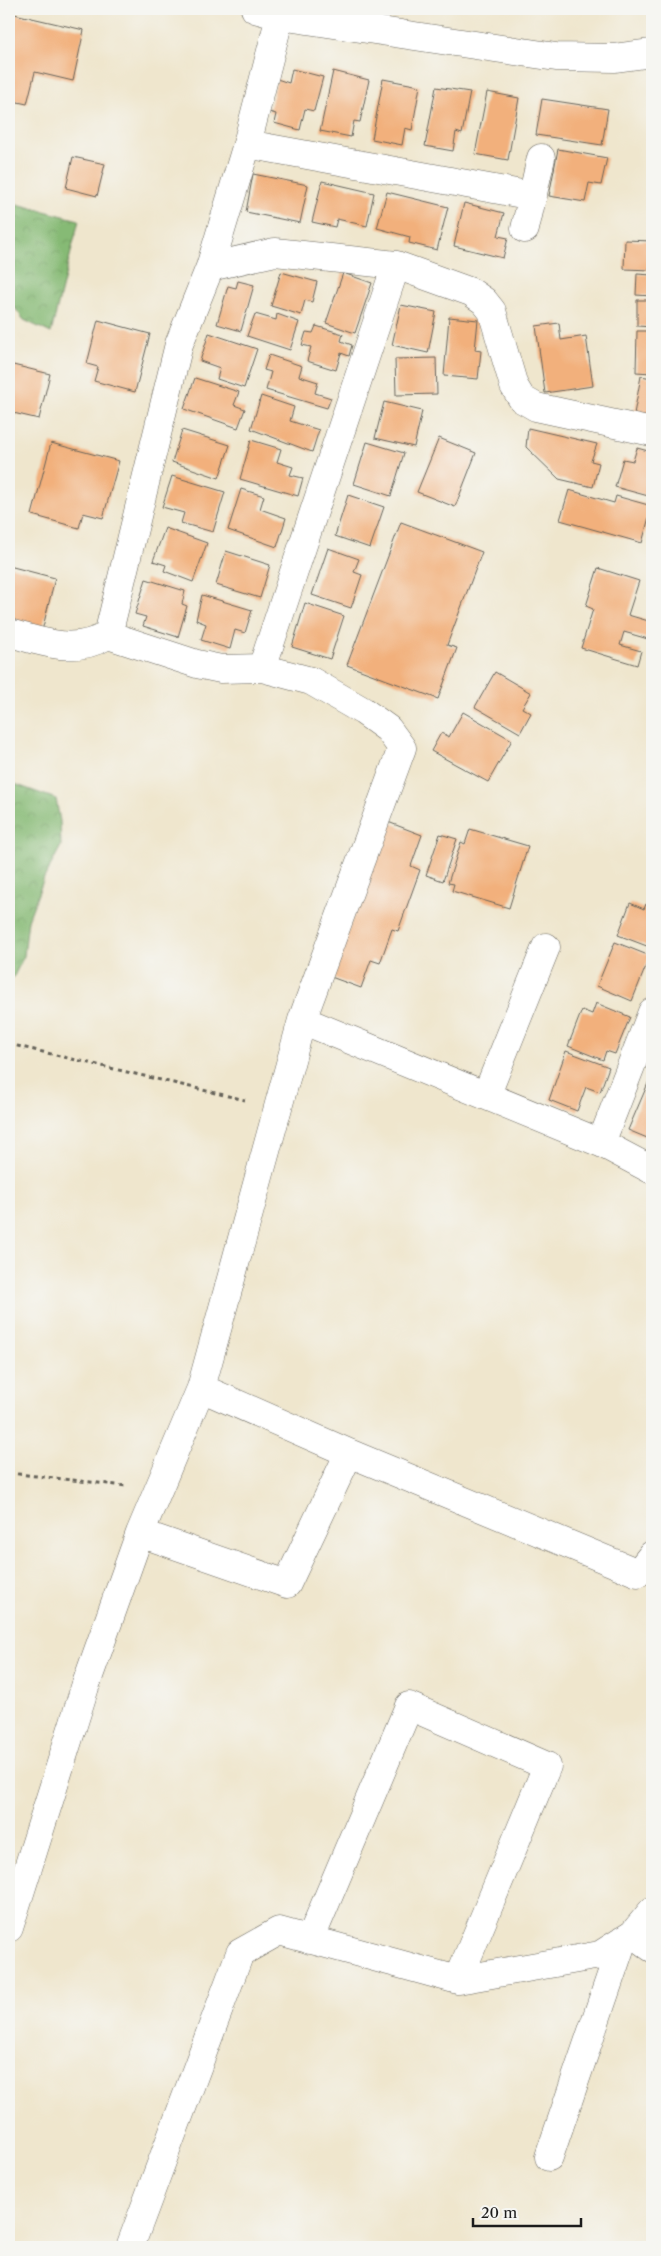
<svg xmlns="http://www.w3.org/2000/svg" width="661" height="2256" font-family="'Libre Caslon Text',serif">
	<defs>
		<pattern id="forest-crowns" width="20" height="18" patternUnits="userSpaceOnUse" patternTransform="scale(1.25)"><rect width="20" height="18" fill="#86ba74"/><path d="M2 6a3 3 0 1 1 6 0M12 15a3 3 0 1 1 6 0" fill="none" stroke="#739f64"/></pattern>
	</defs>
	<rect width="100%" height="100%" fill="#f6f6f2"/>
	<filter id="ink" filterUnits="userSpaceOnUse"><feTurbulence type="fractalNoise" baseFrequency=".02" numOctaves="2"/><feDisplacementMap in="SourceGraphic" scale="10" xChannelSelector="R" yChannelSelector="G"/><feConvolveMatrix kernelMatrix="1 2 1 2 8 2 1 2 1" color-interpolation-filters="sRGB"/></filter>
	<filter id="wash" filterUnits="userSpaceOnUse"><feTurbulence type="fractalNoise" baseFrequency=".0096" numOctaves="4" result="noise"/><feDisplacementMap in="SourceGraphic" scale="20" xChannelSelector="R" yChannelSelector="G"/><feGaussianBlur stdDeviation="1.12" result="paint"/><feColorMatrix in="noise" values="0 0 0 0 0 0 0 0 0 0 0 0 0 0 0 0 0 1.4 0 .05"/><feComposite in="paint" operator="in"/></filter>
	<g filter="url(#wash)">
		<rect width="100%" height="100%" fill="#efe6cd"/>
		<path fill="url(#forest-crowns)" stroke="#516b48" d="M 9,202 L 79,220 L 51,333 L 24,320 L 9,300 Z
			M 9,782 L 56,799 L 60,821 L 61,846 L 44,878 L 28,920 L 24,956 L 13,978 L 9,977 Z"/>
		<g id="blocks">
			<path fill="#f2b07c" d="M 10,13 L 84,30 L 73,81 L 35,72 L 27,104 L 13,101 L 9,116 Z
				M 292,69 L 323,77 L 314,111 L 305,109 L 300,130 L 274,123 L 276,114 L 269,112 L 277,79 L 289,83 Z
				M 333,71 L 369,80 L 360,122 L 354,121 L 351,137 L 320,131 Z
				M 383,79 L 420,86 L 412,130 L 405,128 L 402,145 L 372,139 Z
				M 436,87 L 470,92 L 462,134 L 456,132 L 453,151 L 425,146 Z
				M 487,92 L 519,98 L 508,160 L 475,154 Z
				M 542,99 L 608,109 L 602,145 L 536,135 Z
				M 558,149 L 607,158 L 601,185 L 589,183 L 585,202 L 549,196 Z
				M 73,157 L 105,164 L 97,196 L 66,188 Z
				M 253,174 L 308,185 L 300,223 L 246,212 Z
				M 322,181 L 374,193 L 367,226 L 337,219 L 335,227 L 312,222 Z
				M 387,192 L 448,207 L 437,250 L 409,243 L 410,237 L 377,228 Z
				M 464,203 L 504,213 L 498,236 L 508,238 L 503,258 L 454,246 Z
				M 625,240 L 652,241 L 652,270 L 624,269 Z
				M 281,272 L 317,282 L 312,302 L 305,300 L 301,315 L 271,306 Z
				M 343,273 L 372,283 L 355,333 L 326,323 Z
				M 637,274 L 652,275 L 652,296 L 636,295 Z
				M 238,281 L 254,285 L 241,331 L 217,324 L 228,286 L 236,288 Z
				M 637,300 L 652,300 L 652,327 L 637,326 Z
				M 401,305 L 436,312 L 428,353 L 392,345 Z
				M 255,314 L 276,320 L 277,314 L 299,322 L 290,350 L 247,336 Z
				M 449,317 L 478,320 L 475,350 L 481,351 L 478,379 L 444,376 Z
				M 98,320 L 150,334 L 135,392 L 94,381 L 98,367 L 87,364 Z
				M 559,323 L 561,340 L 586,336 L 593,386 L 545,393 L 536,326 Z
				M 316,326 L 343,334 L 341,341 L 352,345 L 349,356 L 341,353 L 336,370 L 307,361 L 311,347 L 302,345 L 306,332 L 313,333 Z
				M 637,331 L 652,331 L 652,373 L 636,372 Z
				M 209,333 L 257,349 L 244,388 L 217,379 L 220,368 L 200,361 Z
				M 269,355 L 302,366 L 299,376 L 318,382 L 315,393 L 331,398 L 327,408 L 266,390 L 271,372 L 264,370 Z
				M 436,358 L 437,394 L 396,395 L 395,359 Z
				M 9,364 L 50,374 L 39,419 L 9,412 Z
				M 641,376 L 652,378 L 652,418 L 634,414 Z
				M 195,378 L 239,392 L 234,405 L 245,409 L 238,428 L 184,409 Z
				M 261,396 L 294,407 L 290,421 L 319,430 L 312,452 L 251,429 Z
				M 384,402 L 422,411 L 414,447 L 375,438 Z
				M 528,428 L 597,444 L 591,461 L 599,463 L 593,487 L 559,479 L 526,447 Z
				M 182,430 L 230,445 L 219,478 L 172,462 Z
				M 439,438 L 476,453 L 455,507 L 417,492 Z
				M 251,440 L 281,449 L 277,462 L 293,467 L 290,475 L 303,478 L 298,496 L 240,479 Z
				M 367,442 L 404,453 L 391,496 L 354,484 Z
				M 51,443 L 119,461 L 103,518 L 83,513 L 79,528 L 32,515 Z
				M 637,448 L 652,452 L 652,497 L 615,487 L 623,459 L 633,461 Z
				M 172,476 L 225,492 L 213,532 L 181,523 L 184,513 L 162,507 Z
				M 241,489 L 264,496 L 260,509 L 286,518 L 277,547 L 228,530 Z
				M 569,490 L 614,503 L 616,496 L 652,506 L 642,543 L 560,520 Z
				M 348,495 L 384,507 L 370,548 L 335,536 Z
				M 401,522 L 482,552 L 447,645 L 457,648 L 438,699 L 347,665 Z
				M 165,528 L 207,543 L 193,582 L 164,571 L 166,565 L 153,561 Z
				M 328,548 L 359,559 L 354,572 L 362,575 L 351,608 L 312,595 Z
				M 226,551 L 270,565 L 260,598 L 216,585 Z
				M 9,566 L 55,578 L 42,631 L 9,622 Z
				M 598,568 L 639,581 L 628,615 L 652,622 L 652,624 L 648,639 L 624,632 L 620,645 L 641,651 L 637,665 L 581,648 L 593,609 L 586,606 Z
				M 146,579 L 185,591 L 182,604 L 187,606 L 178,637 L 143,626 L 146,617 L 135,614 Z
				M 202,595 L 252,610 L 245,633 L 235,630 L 230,649 L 201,640 L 206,624 L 196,620 Z
				M 305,603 L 344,616 L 330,659 L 292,647 Z
				M 495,672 L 531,693 L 522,708 L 531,713 L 520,733 L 475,707 Z
				M 463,712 L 512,740 L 488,782 L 431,751 L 441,733 L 449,737 Z
				M 388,822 L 422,835 L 411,866 L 420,870 L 398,931 L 392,929 L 380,963 L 371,960 L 361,988 L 331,977 Z
				M 470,829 L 528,846 L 509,908 L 452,891 L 454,884 L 448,883 L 461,842 L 465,844 Z
				M 440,834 L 457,839 L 443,881 L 426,875 Z
				M 630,903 L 644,909 L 646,904 L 652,907 L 652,948 L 618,935 Z
				M 615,942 L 650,956 L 632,1001 L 597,986 Z
				M 596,1003 L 630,1017 L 615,1054 L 606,1051 L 603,1060 L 568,1046 L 582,1010 L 592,1014 Z
				M 566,1051 L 609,1067 L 600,1092 L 586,1087 L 577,1111 L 549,1100 Z
				M 649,1081 L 652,1082 L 652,1140 L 628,1130 Z"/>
		</g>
	</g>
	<g filter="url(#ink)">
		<use href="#blocks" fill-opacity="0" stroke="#66635a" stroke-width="1"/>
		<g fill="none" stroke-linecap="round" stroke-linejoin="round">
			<defs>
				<path id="minor" d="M 255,9 L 280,16 L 556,57 L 614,58 L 652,53
					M 247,144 L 533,196
					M 525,229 L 541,158
					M 210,267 L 275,252 L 396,265 L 471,292 L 484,301 L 492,311 L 514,386 L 522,399 L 536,407 L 652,432
					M 9,633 C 45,642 73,655 108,635 L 179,344 L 210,267 L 247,144 L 280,16
					M 262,668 L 396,265
					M 302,1020 L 601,1143 L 652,1170
					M 486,1096 L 546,947
					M 601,1143 L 652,1012
					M 201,1388 L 349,1453 L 638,1573 L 652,1555
					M 140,1533 L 287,1584 L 349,1453
					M 9,1928 L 85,1687 L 140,1533 L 201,1388 L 302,1020 L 402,748 L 388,729 L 363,711 L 311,681 L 262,668 L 221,669 L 197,664 L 108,635
					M 633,1934 L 652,1948
					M 310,1940 L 409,1706 L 547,1766 L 458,1980
					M 549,2157 L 623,1940
					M 130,2247 L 240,1953 L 279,1931 L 458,1980 L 600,1955 L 633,1934 L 652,1911"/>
			</defs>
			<use href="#minor" stroke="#66635a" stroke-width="29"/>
			<path stroke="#66635a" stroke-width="3" stroke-dasharray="4 4" stroke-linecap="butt" d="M 9,1044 L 245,1100
				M 9,1473 L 126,1486"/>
			<use href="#minor" stroke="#fff" stroke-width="28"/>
		</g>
	</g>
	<rect width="661" height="2256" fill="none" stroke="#f6f6f2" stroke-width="30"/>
	<path d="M473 2218v8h108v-8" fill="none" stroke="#1c1c1c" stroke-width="2.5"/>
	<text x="481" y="2218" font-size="15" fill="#1c1c1c" stroke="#f6f6f2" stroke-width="4" paint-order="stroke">20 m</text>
</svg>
